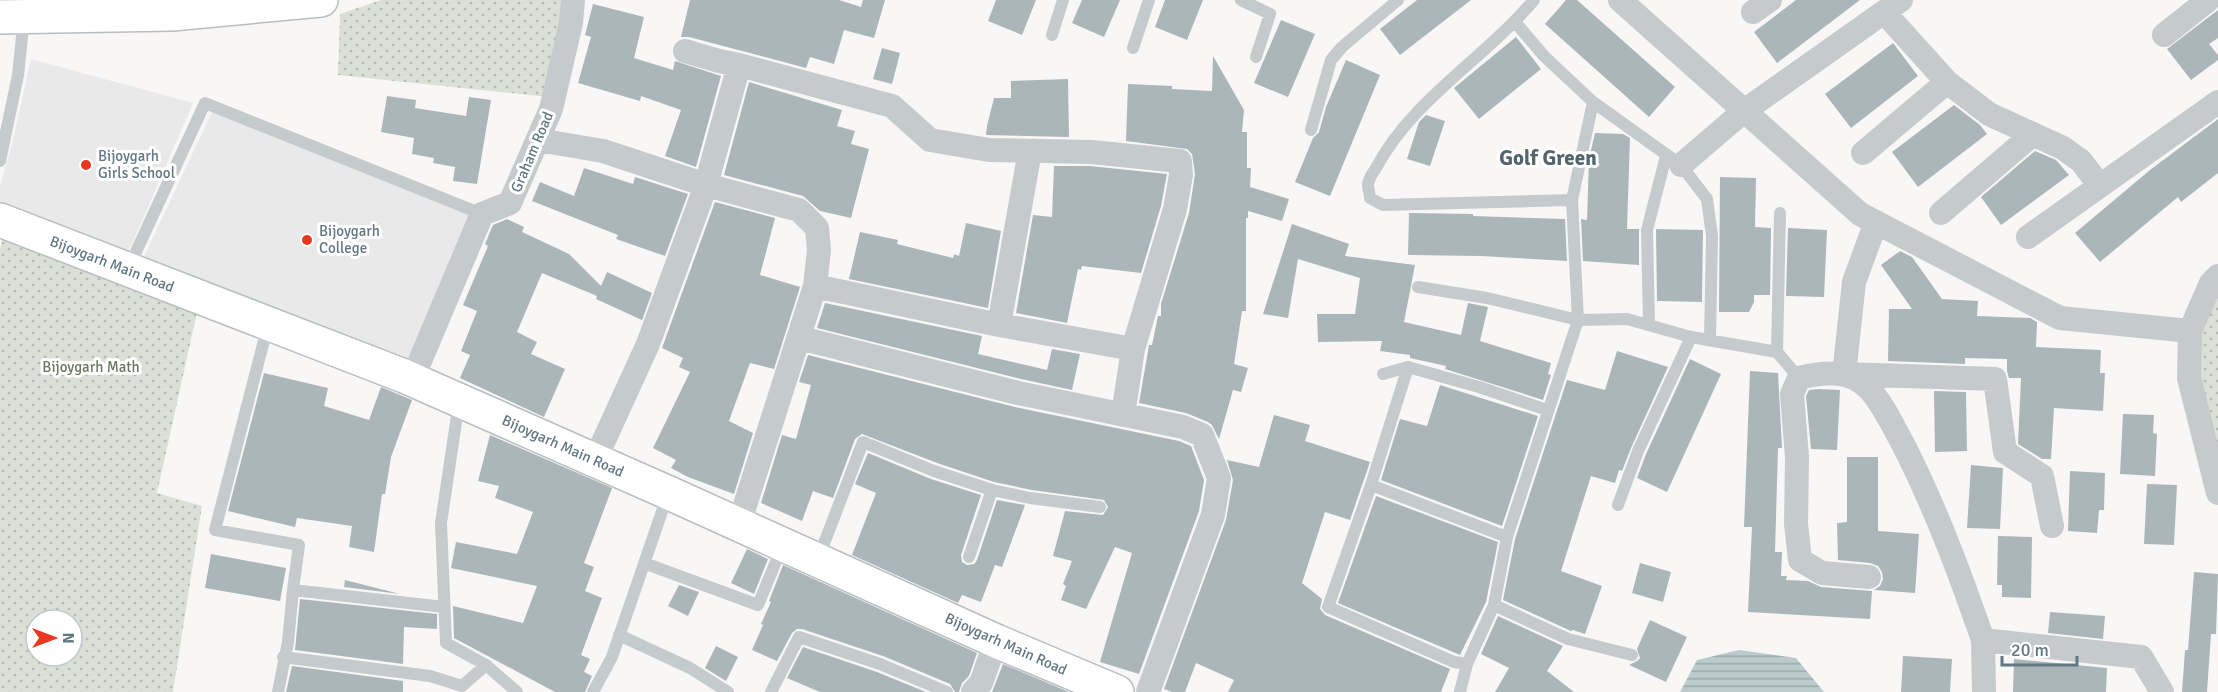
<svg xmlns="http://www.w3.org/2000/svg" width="2218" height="692" font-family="Signika,sans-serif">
	<defs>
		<pattern id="park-dots" width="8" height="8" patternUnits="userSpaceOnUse" patternTransform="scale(1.5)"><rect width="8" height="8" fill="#dae0d5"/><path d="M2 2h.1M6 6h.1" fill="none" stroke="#b4bab2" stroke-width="1.8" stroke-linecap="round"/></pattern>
		<pattern id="water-rules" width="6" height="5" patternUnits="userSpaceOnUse" patternTransform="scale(1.5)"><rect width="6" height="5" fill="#bbcacc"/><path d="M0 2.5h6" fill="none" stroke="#9ba9ab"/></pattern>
	</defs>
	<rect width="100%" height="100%" fill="#f8f7f5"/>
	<path fill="#e8e9e8" d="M 31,59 L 193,103 L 125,260 L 0,214 L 0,186 L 12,144 Z
		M 212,112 L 472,216 L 410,369 L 140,265 Z"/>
	<path fill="url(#park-dots)" fill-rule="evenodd" d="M 381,0 L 563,0 L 549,97 L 338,75 L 340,14 Z
		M 3,237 L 198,308 L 157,493 L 202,506 L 173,692 L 0,692 L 0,249 ZM 36,620 L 72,620 L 72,656 L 36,656 Z
		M 2218,288 L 2218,476 L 2195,381 L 2199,333 Z"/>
	<path fill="url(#water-rules)" d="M 1739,650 L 1796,658 L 1824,692 L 1680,692 L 1697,660 Z"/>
	<path fill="#abb6ba" d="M 690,0 L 839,0 L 861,7 L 863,0 L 885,0 L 874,38 L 844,30 L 834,64 L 810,57 L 806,68 L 689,37 L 681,37 Z
		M 996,0 L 1036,0 L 1022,35 L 988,21 Z
		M 1082,0 L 1120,0 L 1104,37 L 1072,23 Z
		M 1165,0 L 1203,0 L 1187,40 L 1155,27 Z
		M 1417,0 L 1471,0 L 1400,55 L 1380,29 Z
		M 1566,0 L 1577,0 L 1675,87 L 1649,117 L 1545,24 Z
		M 1796,0 L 1860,0 L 1777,63 L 1754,32 Z
		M 593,4 L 644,17 L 634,58 L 673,70 L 675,61 L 721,76 L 696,167 L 665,156 L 681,110 L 641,96 L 640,101 L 578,83 L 591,37 L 585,35 Z
		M 2218,10 L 2218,38 L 2209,44 L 2218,55 L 2218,60 L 2191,80 L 2167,49 Z
		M 1281,20 L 1315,34 L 1288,97 L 1254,83 Z
		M 1516,37 L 1541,69 L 1479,119 L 1454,88 Z
		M 1893,43 L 1918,76 L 1851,128 L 1825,94 Z
		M 882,48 L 900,53 L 892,84 L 873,79 Z
		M 1213,56 L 1244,110 L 1242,132 L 1247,132 L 1247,168 L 1251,168 L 1250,187 L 1289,199 L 1282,221 L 1248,211 L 1248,218 L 1246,218 L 1246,311 L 1242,311 L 1234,364 L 1248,368 L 1241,392 L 1233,390 L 1219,439 L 1212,425 L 1208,422 L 1186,413 L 1139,403 L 1149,345 L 1152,345 L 1158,316 L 1161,316 L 1161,304 L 1189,213 L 1195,174 L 1192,154 L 1187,149 L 1126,141 L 1128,84 L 1172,86 L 1172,89 L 1212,91 Z
		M 1346,60 L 1380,75 L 1330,196 L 1295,182 L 1313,138 L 1319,132 L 1326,107 Z
		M 1068,79 L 1069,137 L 986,135 L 987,126 L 994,98 L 1011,98 L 1011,81 Z
		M 749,82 L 842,110 L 837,126 L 855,131 L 851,144 L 869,149 L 851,218 L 820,211 L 803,196 L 724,175 Z
		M 387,96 L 416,100 L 415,108 L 466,116 L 469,97 L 491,100 L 477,184 L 453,181 L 455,167 L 433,163 L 434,158 L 412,154 L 414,138 L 381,132 Z
		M 1954,105 L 1980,125 L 1987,134 L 1918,187 L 1892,152 Z
		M 1426,115 L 1445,121 L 1430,166 L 1407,159 L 1419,122 Z
		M 2218,119 L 2218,173 L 2181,202 L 2178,197 L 2100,262 L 2075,233 L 2150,170 Z
		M 1595,133 L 1623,134 L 1630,138 L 1627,229 L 1639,229 L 1639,265 L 1583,261 L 1581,219 L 1587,220 L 1589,159 Z
		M 2035,151 L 2056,160 L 2069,175 L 2001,225 L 1981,197 Z
		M 1054,166 L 1090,166 L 1167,174 L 1161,206 L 1141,273 L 1082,266 L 1081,270 L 1078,269 L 1067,323 L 1016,313 L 1033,215 L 1052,217 Z
		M 584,168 L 633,184 L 635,177 L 688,194 L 665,256 L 616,239 L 618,235 L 532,201 L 540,182 L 574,196 Z
		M 1720,177 L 1756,178 L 1755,227 L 1771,228 L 1770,295 L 1754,295 L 1754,302 L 1749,312 L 1719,312 Z
		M 715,202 L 775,218 L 760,275 L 800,287 L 774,369 L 750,363 L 729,421 L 753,433 L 734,494 L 688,477 L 671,468 L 676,460 L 653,448 L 690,372 L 679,367 L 683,358 L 662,348 Z
		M 1409,213 L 1473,214 L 1473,216 L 1565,219 L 1567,261 L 1481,256 L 1408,255 Z
		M 507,219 L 524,227 L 522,232 L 569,254 L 601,286 L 607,272 L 652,293 L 642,320 L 596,299 L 597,296 L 542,273 L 517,332 L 537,342 L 531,354 L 565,369 L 544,417 L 460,378 L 470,355 L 461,351 L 477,311 L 463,305 L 488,246 L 485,244 L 493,225 Z
		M 966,223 L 1001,231 L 988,308 L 849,279 L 860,232 L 898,240 L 897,244 L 953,258 L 954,254 L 959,256 Z
		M 1292,224 L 1349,244 L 1345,256 L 1415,265 L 1404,322 L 1461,335 L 1468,303 L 1488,307 L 1480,341 L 1551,363 L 1548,374 L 1551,375 L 1543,400 L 1445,369 L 1446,366 L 1410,358 L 1410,355 L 1380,351 L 1382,341 L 1318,342 L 1317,314 L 1355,314 L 1360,278 L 1298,259 L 1288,318 L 1263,314 Z
		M 1788,228 L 1827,230 L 1824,297 L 1786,296 Z
		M 1656,229 L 1703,230 L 1702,302 L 1657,301 Z
		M 1900,251 L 1912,257 L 1942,299 L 1978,301 L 1977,316 L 2030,318 L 2037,322 L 2036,347 L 2101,350 L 2100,373 L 2105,373 L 2103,411 L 2054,408 L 2051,459 L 2042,459 L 2018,444 L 2021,378 L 2009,378 L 2007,371 L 2007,359 L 1965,358 L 1965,364 L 1888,361 L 1889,309 L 1912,309 L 1881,265 Z
		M 825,303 L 982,336 L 978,354 L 1047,370 L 1052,349 L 1080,354 L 1072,390 L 1021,379 L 817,328 Z
		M 1617,351 L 1668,367 L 1631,448 L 1622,471 L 1619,470 L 1615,483 L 1591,476 L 1561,571 L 1602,586 L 1585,634 L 1573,630 L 1571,631 L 1503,600 L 1515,539 L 1567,380 L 1605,390 Z
		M 808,355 L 1015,407 L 1179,441 L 1191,446 L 1204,480 L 1199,511 L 1139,674 L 1100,662 L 1132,553 L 1115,547 L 1086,609 L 1061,600 L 1066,586 L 1063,584 L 1072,561 L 1053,556 L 1065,511 L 1103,515 L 1108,507 L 1104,500 L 1032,490 L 994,482 L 937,463 L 862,434 L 855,439 L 833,498 L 813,491 L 802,521 L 761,503 L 782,435 L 796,439 L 811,385 L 799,382 Z
		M 1690,359 L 1721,374 L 1667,492 L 1637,478 L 1646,454 Z
		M 1750,371 L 1778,373 L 1782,448 L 1778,448 L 1775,552 L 1782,552 L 1781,576 L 1787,576 L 1786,580 L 1808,581 L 1821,587 L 1872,591 L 1870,619 L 1748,612 L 1752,527 L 1744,527 Z
		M 264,373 L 328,388 L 324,406 L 369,420 L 381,387 L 412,400 L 391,457 L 385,494 L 382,494 L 374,552 L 349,547 L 352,526 L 297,518 L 295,527 L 228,511 Z
		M 1440,385 L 1538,416 L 1502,526 L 1381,480 L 1400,419 L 1427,426 Z
		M 1819,389 L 1840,390 L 1837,450 L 1811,449 L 1806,396 L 1809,390 Z
		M 1934,391 L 1966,392 L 1967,451 L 1935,452 Z
		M 2123,414 L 2154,415 L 2153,433 L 2157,434 L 2155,476 L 2120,474 Z
		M 1274,415 L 1310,425 L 1305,441 L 1370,462 L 1350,520 L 1325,512 L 1302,583 L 1322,599 L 1320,609 L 1325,615 L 1450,669 L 1441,692 L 1228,692 L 1234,680 L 1196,663 L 1185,692 L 1172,692 L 1164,689 L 1226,520 L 1233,480 L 1227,460 L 1259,467 Z
		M 490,435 L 612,488 L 584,563 L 594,567 L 585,591 L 602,598 L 581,655 L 590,659 L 584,672 L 592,676 L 585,692 L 555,692 L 454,638 L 453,606 L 523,623 L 537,586 L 451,568 L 456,542 L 517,554 L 533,512 L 495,498 L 499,486 L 478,481 Z
		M 868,453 L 931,479 L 981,495 L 961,555 L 962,562 L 967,565 L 974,564 L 977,560 L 997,500 L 1025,505 L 1002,567 L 995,565 L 981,602 L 962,595 L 958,603 L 852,555 L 876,493 L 855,484 Z
		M 1847,457 L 1878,457 L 1878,531 L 1919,534 L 1915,593 L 1874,590 L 1880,586 L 1883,579 L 1882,572 L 1878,566 L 1870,563 L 1838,560 L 1837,523 L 1847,522 Z
		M 1971,465 L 2003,468 L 2000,529 L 1967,528 Z
		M 2070,471 L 2105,473 L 2104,510 L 2099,510 L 2097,533 L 2068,531 Z
		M 2147,484 L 2177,485 L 2174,545 L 2144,544 Z
		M 1376,496 L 1498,542 L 1486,602 L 1460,655 L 1338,603 Z
		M 1998,536 L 2032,537 L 2031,598 L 2002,597 L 2002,585 L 1997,585 Z
		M 747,549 L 768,559 L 754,594 L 731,583 Z
		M 211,554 L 286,568 L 280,601 L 205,588 Z
		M 1640,563 L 1671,572 L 1663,602 L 1632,593 Z
		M 783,565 L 977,653 L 969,676 L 962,683 L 959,692 L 955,692 L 950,684 L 883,656 L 802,629 L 797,629 L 792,633 L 777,661 L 752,650 L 763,625 L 761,624 L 771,602 L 769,601 Z
		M 2194,572 L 2218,574 L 2216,634 L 2211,634 L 2207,692 L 2182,692 L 2185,650 L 2188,650 Z
		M 345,580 L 400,594 L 344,587 Z
		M 679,585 L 699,592 L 688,616 L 668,606 Z
		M 300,599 L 437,614 L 437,629 L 404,627 L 403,664 L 295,650 Z
		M 2050,612 L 2105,616 L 2103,639 L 2048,633 Z
		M 1498,616 L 1563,646 L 1547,671 L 1574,692 L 1495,692 L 1509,668 L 1481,654 Z
		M 1650,620 L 1687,637 L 1666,682 L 1629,665 L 1637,661 L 1640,658 L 1637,649 Z
		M 716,646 L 738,657 L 726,681 L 705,668 Z
		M 803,647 L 877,672 L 926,692 L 820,692 L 787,678 Z
		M 1903,656 L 1952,659 L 1950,692 L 1901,692 Z
		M 2014,659 L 2107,668 L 2106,692 L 2013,692 Z
		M 1003,664 L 1069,692 L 992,692 Z
		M 292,666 L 403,681 L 403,692 L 286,692 Z"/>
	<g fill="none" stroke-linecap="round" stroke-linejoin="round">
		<defs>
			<path id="secondary" d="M 0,17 L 172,14 L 321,0
				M 0,220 L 404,376 L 669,493 L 996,641 L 1117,692"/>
		</defs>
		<use href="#secondary" stroke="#b7bec1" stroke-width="36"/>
		<path stroke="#c5cacc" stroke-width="12" d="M 1241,0 L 1270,14 L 1256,57
			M 1515,22 L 1544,56 L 1593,102 L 1681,165 L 1707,199 L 1712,236 L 1710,340
			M 1052,35 L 1063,0
			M 1133,48 L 1149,0
			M 1311,130 L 1331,60 L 1342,47 L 1398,0
			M 0,161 L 18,75 L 24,18
			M 1572,200 L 1593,102
			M 128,269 L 205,103 L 482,214
			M 1418,287 L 1487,298 L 1578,320 L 1572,200 L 1383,205 L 1370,198 C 1370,194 1368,189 1368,185 C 1368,179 1373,173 1376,168 C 1413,99 1484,59 1534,0
			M 268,325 L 215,530 L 299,545 L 293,590
			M 1649,325 L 1647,230 L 1666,156
			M 1777,352 L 1780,213
			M 1408,367 L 1371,485 L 1328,607 L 1454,662 L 1467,664
			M 1383,374 L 1408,367 L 1479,387 L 1547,410
			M 459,402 L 441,523 L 446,643 L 486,665 L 517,692
			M 1371,485 L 1507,537
			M 1618,505 L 1638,451 L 1691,337
			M 969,557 L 992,490 L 1030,498 L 1100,507
			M 818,559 L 863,442 L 934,471 L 992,490
			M 644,563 L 758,605 L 782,547
			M 1494,605 L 1568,639 L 1632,655
			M 619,635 L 690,668 L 728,692
			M 283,657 L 430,676 L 462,686 L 486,665
			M 278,692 L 288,642 L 293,590 L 444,607
			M 593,692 L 612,657 L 668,494
			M 771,692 L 799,637 L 880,664 L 947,692
			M 1460,692 L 1467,664 L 1494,605 L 1507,537 L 1578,320 L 1627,319 L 1691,337 L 1777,352 L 1799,378"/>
		<path stroke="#c5cacc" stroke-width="24" d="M 1620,0 L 1860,214 L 2060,318 L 2190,331
			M 1753,12 L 1770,0
			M 1884,12 L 1947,82 L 1989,114 L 2063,148 L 2081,161 L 2100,186
			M 2164,35 L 2208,0
			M 685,51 L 719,61 L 739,65
			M 538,140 L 603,151 L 706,185 L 799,210 L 817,228 L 819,250 L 815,286
			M 1863,153 L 1947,82
			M 1681,165 L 1744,111 L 1901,0
			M 1941,213 L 2033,134
			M 1876,222 L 1854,282 L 1844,374 L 1995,379 L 2005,452 L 2042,476 L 2052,526
			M 2028,237 L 2218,102
			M 2218,276 L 2211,283 L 2190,331 L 2189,378 L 2218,493
			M 999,325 L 1030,151
			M 800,338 L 1018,393 L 1183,427 L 1202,435 L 1219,478 L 1213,515 L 1148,692
			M 412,380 L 482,214 L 510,203 L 551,109 L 571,23 L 573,0
			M 595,460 L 648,344 L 706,185 L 739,65 L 892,106 L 930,140 L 989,150 L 1091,152 L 1180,161 L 1181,175 L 1175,209 L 1133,349 L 1123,415
			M 739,524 L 815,286 L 999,325 L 1133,349
			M 1869,577 L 1822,573 L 1800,560 L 1796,524 L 1797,457 L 1792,394 L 1799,378 C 1823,372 1849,369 1868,388 C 1881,400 1895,430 1904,446 C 1936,509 1960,574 1983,640
			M 973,692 L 981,683 L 996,641
			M 1984,692 L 1983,640 L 2141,657 L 2162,692"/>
		<use href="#secondary" stroke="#fff" stroke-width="33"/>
	</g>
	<g fill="#ea3722" stroke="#fff" stroke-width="2">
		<circle cx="86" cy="165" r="6"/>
		<circle cx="307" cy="240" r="6"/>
	</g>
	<g text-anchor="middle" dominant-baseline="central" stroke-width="6" stroke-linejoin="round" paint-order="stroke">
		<g font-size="15" fill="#617781" stroke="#fff">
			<text transform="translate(532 152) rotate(-67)">Graham Road</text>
			<text transform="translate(112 264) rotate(21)">Bijoygarh Main Road</text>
			<text transform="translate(563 446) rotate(24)">Bijoygarh Main Road</text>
			<text transform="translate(1006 644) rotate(24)">Bijoygarh Main Road</text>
		</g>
		<g font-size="15" fill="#617781" stroke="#fff" text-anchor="start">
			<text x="98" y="156">Bijoygarh<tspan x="98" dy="17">Girls School</tspan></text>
			<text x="319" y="231">Bijoygarh<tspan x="319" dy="17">College</tspan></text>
		</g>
		<g font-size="15" fill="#687961" stroke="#fff">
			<text x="91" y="367">Bijoygarh Math</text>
		</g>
		<g font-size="21" font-weight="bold" fill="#54646c" stroke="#fff">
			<text x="1548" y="158">Golf Green</text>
		</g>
	</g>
	<g transform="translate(54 638) rotate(90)"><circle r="28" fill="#ffffff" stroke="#c0c9cd" stroke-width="1.5"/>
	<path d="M0-4.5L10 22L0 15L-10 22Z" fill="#ea3722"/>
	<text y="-9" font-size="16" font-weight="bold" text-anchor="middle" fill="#617781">N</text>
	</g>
	<path d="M2002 656v9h75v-9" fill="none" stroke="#617781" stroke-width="3"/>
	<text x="2011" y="656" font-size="18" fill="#617781" stroke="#ffffff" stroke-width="4.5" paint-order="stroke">20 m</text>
</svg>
